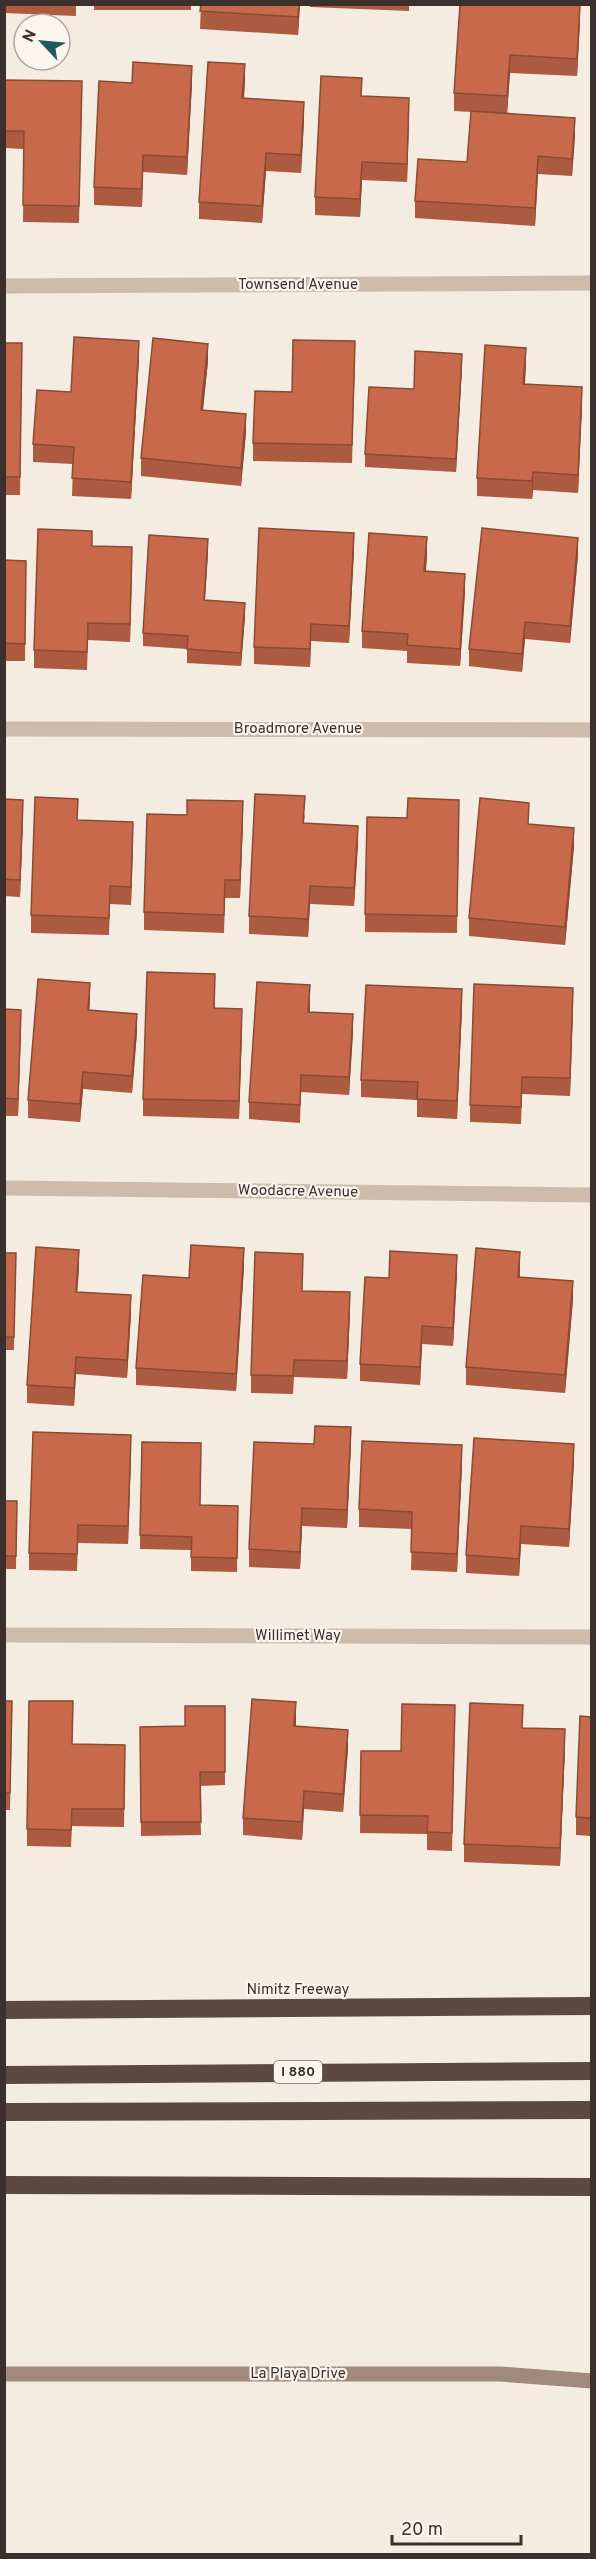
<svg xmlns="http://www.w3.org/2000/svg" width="596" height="2559" font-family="Overpass,sans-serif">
	<rect width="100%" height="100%" fill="#f4ebe1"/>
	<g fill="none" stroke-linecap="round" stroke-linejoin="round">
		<path stroke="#cdbbac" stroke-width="15" d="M 4,286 L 592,283
			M 4,729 L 592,730
			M 4,1188 L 592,1195
			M 4,1635 L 592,1637"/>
		<path stroke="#a18a7d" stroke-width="15" d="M 4,2374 L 500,2374 L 592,2381"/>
		<path stroke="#5c4a42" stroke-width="18" d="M 4,2010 L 592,2006
			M 4,2075 L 592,2071
			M 4,2112 L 592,2110
			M 4,2185 L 592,2187"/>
	</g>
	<path fill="#ac5a40" d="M 4,4 L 76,4 L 76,16 L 4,13 Z
		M 94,4 L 191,4 L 191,10 L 94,10 Z
		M 201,4 L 300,4 L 298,35 L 200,29 Z
		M 310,4 L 409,4 L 409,11 L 310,7 Z
		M 460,4 L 580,21 L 577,76 L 510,73 L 507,113 L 575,136 L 572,176 L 538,174 L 535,226 L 415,218 L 415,201 L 467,162 L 471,112 L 454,111 L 454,93 Z
		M 4,80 L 82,99 L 79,223 L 23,222 L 24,149 L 4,148 Z
		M 245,82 L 244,98 L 304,120 L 301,173 L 266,171 L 262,223 L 199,219 L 199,202 Z
		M 132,83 L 192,83 L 187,175 L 143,172 L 142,207 L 94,205 L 94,187 Z
		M 362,96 L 409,116 L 407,182 L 362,180 L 360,217 L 315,215 L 315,197 Z
		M 4,343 L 22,343 L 20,495 L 4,495 Z
		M 139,358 L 131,499 L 72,496 L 73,464 L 33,462 L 33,444 L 71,392 Z
		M 355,359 L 352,463 L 253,461 L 253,443 L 292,392 Z
		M 208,361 L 203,410 L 246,432 L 241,486 L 141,476 L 141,458 Z
		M 526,365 L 525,384 L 582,405 L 578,493 L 533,490 L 532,499 L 477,496 L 477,478 Z
		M 462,367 L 456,472 L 365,467 L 365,454 L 414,389 Z
		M 92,546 L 132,565 L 130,642 L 88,640 L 87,670 L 34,668 L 34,650 Z
		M 354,550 L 349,643 L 311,641 L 310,667 L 254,664 L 254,647 Z
		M 208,552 L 205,600 L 245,616 L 241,666 L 187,663 L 187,649 L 143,646 L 143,633 Z
		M 427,555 L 426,571 L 465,592 L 460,666 L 407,663 L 407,651 L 362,648 L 362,631 Z
		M 578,555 L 570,643 L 525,639 L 522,672 L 469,666 L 469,649 Z
		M 4,560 L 26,561 L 25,661 L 4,661 Z
		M 4,799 L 23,818 L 20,897 L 4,896 Z
		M 305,814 L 304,823 L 358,843 L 354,906 L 310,904 L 308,937 L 249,934 L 249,916 Z
		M 459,817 L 457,933 L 365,932 L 365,914 L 407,818 Z
		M 243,819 L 240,898 L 225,898 L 224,933 L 144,930 L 144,912 Z
		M 78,820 L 133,840 L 131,905 L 110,904 L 109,935 L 31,933 L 31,915 Z
		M 529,824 L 574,846 L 565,945 L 469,936 L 469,918 Z
		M 215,991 L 215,1008 L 242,1027 L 239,1119 L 143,1116 L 143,1099 Z
		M 90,1001 L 89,1010 L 137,1032 L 132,1093 L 83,1089 L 80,1122 L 28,1118 L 28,1100 Z
		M 310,1002 L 310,1012 L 353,1032 L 349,1095 L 301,1092 L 300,1123 L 249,1119 L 249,1102 Z
		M 573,1006 L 570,1096 L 522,1094 L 521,1124 L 470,1122 L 470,1105 Z
		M 462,1007 L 457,1119 L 417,1117 L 417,1100 L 361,1097 L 361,1080 Z
		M 4,1009 L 21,1027 L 18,1116 L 4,1116 Z
		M 4,1253 L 16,1253 L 14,1350 L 4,1350 Z
		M 244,1266 L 236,1391 L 136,1385 L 136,1368 L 189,1278 Z
		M 79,1268 L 77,1292 L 131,1313 L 127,1378 L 76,1374 L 74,1406 L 27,1403 L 27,1385 Z
		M 520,1269 L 520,1277 L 573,1299 L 565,1393 L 466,1385 L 466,1367 Z
		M 303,1271 L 302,1291 L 350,1310 L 347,1379 L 294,1377 L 293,1394 L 251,1393 L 251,1375 Z
		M 457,1273 L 453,1346 L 422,1344 L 420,1385 L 360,1381 L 360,1364 L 389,1278 Z
		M 314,1444 L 351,1444 L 347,1528 L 302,1526 L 300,1569 L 249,1567 L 249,1549 Z
		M 131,1453 L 128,1544 L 78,1543 L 77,1571 L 29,1570 L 29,1553 Z
		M 574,1462 L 569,1547 L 521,1544 L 519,1576 L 466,1573 L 466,1555 Z
		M 462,1463 L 457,1572 L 411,1570 L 412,1529 L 359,1527 L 359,1509 Z
		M 4,1501 L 17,1501 L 16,1569 L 4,1569 Z
		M 200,1505 L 238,1520 L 237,1572 L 191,1571 L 191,1550 L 140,1549 L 140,1535 Z
		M 4,1701 L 12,1719 L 10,1810 L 4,1810 Z
		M 455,1705 L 452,1851 L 427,1850 L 427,1834 L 360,1833 L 361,1751 L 401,1751 Z
		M 225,1706 L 225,1785 L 200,1786 L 201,1835 L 141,1836 L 140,1727 L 185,1726 Z
		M 591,1717 L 591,1836 L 576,1835 L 576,1817 Z
		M 296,1720 L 296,1726 L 348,1748 L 343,1812 L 304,1809 L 302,1840 L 243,1835 L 243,1818 Z
		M 522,1728 L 565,1747 L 560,1866 L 464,1862 L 464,1844 Z
		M 72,1744 L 125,1745 L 124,1827 L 72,1826 L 71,1847 L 27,1846 L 27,1829 Z"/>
	<path fill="#8c4a34" d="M 299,4 L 300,4 L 298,35 L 298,17 Z
		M 580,4 L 580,21 L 577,76 L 577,59 Z
		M 510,55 L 510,73 L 507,114 L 507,96 Z
		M 245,64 L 245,82 L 242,116 L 242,98 Z
		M 192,66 L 192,83 L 187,175 L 187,157 Z
		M 409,98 L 409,116 L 407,182 L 407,164 Z
		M 304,102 L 304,120 L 301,173 L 301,155 Z
		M 575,118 L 575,136 L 572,176 L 572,159 Z
		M 266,153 L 266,171 L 262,223 L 262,206 Z
		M 143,155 L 143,172 L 142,207 L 142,189 Z
		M 538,156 L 538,174 L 535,226 L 535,208 Z
		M 362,162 L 362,180 L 360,217 L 360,199 Z
		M 139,341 L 139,358 L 131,499 L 131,482 Z
		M 208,344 L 208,361 L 201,427 L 201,410 Z
		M 526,348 L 526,365 L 523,402 L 523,384 Z
		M 462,354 L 462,367 L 456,472 L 456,459 Z
		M 582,387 L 582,405 L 578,493 L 578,475 Z
		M 246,414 L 246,432 L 241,486 L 241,468 Z
		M 533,472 L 533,490 L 532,499 L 532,481 Z
		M 354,533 L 354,550 L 349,643 L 349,626 Z
		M 427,537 L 427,555 L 424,589 L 424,571 Z
		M 578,538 L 578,555 L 570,643 L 570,626 Z
		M 208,539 L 208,552 L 204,614 L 204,600 Z
		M 132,547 L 132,565 L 130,642 L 130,624 Z
		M 465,574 L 465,592 L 460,666 L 460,649 Z
		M 245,603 L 245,616 L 241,666 L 241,653 Z
		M 525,622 L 525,639 L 522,672 L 522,654 Z
		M 311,624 L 311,641 L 310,667 L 310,649 Z
		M 23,800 L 23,818 L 20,897 L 20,880 Z
		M 243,801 L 243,819 L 240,898 L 240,880 Z
		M 133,822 L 133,840 L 131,905 L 131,887 Z
		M 358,826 L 358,843 L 354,906 L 354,888 Z
		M 574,828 L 574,846 L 565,945 L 565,927 Z
		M 310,886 L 310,904 L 308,937 L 308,919 Z
		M 90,983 L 90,1001 L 88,1028 L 88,1010 Z
		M 310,985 L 310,1002 L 308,1029 L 308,1012 Z
		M 573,988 L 573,1006 L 570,1096 L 570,1078 Z
		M 462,989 L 462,1007 L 457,1119 L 457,1101 Z
		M 242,1009 L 242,1027 L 239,1119 L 239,1101 Z
		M 21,1010 L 21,1027 L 18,1116 L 18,1099 Z
		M 137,1014 L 137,1032 L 132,1093 L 132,1076 Z
		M 353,1014 L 353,1032 L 349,1095 L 349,1077 Z
		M 83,1072 L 83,1089 L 80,1122 L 80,1104 Z
		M 244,1248 L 244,1266 L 236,1391 L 236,1374 Z
		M 79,1250 L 79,1268 L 76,1309 L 76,1292 Z
		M 520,1252 L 520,1269 L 518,1295 L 518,1277 Z
		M 457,1255 L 457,1273 L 453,1346 L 453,1328 Z
		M 573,1281 L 573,1299 L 565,1393 L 565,1375 Z
		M 350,1292 L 350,1310 L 347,1379 L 347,1361 Z
		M 131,1295 L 131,1313 L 127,1378 L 127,1360 Z
		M 422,1326 L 422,1344 L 420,1385 L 420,1367 Z
		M 76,1357 L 76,1374 L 74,1406 L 74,1388 Z
		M 351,1427 L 351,1444 L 347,1528 L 347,1510 Z
		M 131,1435 L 131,1453 L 128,1544 L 128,1526 Z
		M 574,1444 L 574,1462 L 569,1547 L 569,1529 Z
		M 462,1445 L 462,1463 L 457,1572 L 457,1554 Z
		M 302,1508 L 302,1526 L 300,1569 L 300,1552 Z
		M 521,1526 L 521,1544 L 519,1576 L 519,1559 Z
		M 296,1702 L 296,1720 L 294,1744 L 294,1726 Z
		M 565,1729 L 565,1747 L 560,1866 L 560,1848 Z
		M 348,1730 L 348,1748 L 343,1812 L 343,1794 Z
		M 304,1791 L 304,1809 L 302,1840 L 302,1822 Z"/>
	<path fill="#c8694b" stroke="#8c4a34" stroke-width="1.5" d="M 201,4 L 299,4 L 298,17 L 200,11 Z
		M 460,4 L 580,4 L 577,59 L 510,55 L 507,96 L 454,93 Z
		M 133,62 L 192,66 L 187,157 L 143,155 L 142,189 L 94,187 L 99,81 L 132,83 Z
		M 208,62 L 245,64 L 242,98 L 304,102 L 301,155 L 266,153 L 262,206 L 199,202 Z
		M 321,76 L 362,78 L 361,96 L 409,98 L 407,164 L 362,162 L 360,199 L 315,197 Z
		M 4,80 L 82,81 L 79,206 L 23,205 L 24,131 L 4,131 Z
		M 471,111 L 575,118 L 572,159 L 538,156 L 535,208 L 415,201 L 418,159 L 467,162 Z
		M 74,337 L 139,341 L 131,482 L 72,478 L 74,447 L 33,444 L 37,390 L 71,392 Z
		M 153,338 L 208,344 L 201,410 L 246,414 L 241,468 L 141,458 Z
		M 293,340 L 355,341 L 352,445 L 253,443 L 255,391 L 292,392 Z
		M 4,343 L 22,343 L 20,477 L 4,477 Z
		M 485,345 L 526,348 L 523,384 L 582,387 L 578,475 L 533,472 L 532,481 L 477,478 Z
		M 415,351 L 462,354 L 456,459 L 365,454 L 369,387 L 414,389 Z
		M 259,528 L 354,533 L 349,626 L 311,624 L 310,649 L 254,647 Z
		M 482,528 L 578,538 L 570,626 L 525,622 L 522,654 L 469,649 Z
		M 38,529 L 92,531 L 92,546 L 132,547 L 130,624 L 88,623 L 87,652 L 34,650 Z
		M 369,533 L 427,537 L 424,571 L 465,574 L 460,649 L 407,645 L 408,634 L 362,631 Z
		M 149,535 L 208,539 L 204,600 L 245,603 L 241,653 L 187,649 L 188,636 L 143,633 Z
		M 4,560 L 26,561 L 25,644 L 4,643 Z
		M 255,794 L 305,796 L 303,823 L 358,826 L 354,888 L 310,886 L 308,919 L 249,916 Z
		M 35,797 L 78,799 L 77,820 L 133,822 L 131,887 L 110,886 L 109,918 L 31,915 Z
		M 408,798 L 459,800 L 457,916 L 365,914 L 367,817 L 407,818 Z
		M 480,798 L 529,803 L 528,824 L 574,828 L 565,927 L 469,918 Z
		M 4,799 L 23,800 L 20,880 L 4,879 Z
		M 187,800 L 243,801 L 240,880 L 225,880 L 224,915 L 144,912 L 147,814 L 187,815 Z
		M 147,972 L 215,974 L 214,1008 L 242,1009 L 239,1101 L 143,1099 Z
		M 38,979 L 90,983 L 88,1010 L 137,1014 L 132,1076 L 83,1072 L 80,1104 L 28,1100 Z
		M 257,982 L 310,985 L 308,1012 L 353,1014 L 349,1077 L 301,1075 L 300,1105 L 249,1102 Z
		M 474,984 L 573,988 L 570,1078 L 522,1077 L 521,1107 L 470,1105 Z
		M 366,985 L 462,989 L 457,1101 L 417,1099 L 418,1082 L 361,1080 Z
		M 4,1009 L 21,1010 L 18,1099 L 4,1098 Z
		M 191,1245 L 244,1248 L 236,1374 L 136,1368 L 143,1275 L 189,1278 Z
		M 36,1247 L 79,1250 L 76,1292 L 131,1295 L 127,1360 L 76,1357 L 74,1388 L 27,1385 Z
		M 476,1248 L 520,1252 L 518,1277 L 573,1281 L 565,1375 L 466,1367 Z
		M 390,1251 L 457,1255 L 453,1328 L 422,1326 L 420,1367 L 360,1364 L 365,1277 L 389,1278 Z
		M 255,1252 L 303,1254 L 302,1291 L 350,1292 L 347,1361 L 294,1360 L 293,1376 L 251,1375 Z
		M 4,1253 L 16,1253 L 14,1337 L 4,1337 Z
		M 315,1426 L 351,1427 L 347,1510 L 302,1508 L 300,1552 L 249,1549 L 254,1442 L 314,1444 Z
		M 33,1432 L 131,1435 L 128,1526 L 78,1525 L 77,1554 L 29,1553 Z
		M 474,1438 L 574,1444 L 569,1529 L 521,1526 L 519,1559 L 466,1555 Z
		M 362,1441 L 462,1445 L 457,1554 L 411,1552 L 412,1512 L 359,1509 Z
		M 142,1442 L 201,1443 L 200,1505 L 238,1506 L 237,1558 L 191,1557 L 192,1537 L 140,1535 Z
		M 4,1501 L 17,1501 L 16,1556 L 4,1556 Z
		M 252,1699 L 296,1702 L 294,1726 L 348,1730 L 343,1794 L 304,1791 L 302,1822 L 243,1818 Z
		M 4,1701 L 12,1701 L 10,1793 L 4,1793 Z
		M 29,1701 L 73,1701 L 72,1744 L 125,1745 L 124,1809 L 72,1809 L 71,1830 L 27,1829 Z
		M 470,1703 L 523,1705 L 522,1728 L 565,1729 L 560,1848 L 464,1844 Z
		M 402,1704 L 455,1705 L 452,1833 L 427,1832 L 428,1816 L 360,1815 L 361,1751 L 401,1751 Z
		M 185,1706 L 225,1706 L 225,1772 L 200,1772 L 201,1822 L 141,1822 L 140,1727 L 185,1726 Z
		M 580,1716 L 591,1717 L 591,1818 L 576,1817 Z"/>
	<g text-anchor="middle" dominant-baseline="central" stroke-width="4.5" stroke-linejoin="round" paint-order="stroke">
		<rect fill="#fbf5ee" stroke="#756b66" stroke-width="1.5" x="274" y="2061" width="48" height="22" rx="4.5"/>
		<g font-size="14" font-weight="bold" fill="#3b302b">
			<text x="298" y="2072">I 880</text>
		</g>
		<g font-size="15" fill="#3b302b" stroke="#fbf5ee">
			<text x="298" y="285">Townsend Avenue</text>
			<text x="298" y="729">Broadmore Avenue</text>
			<text transform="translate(298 1192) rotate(1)">Woodacre Avenue</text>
			<text x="298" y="1636">Willimet Way</text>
			<text x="298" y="1990">Nimitz Freeway</text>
			<text x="298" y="2374">La Playa Drive</text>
		</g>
	</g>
	<rect width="596" height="2559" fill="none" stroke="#3b302b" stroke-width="12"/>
	<g transform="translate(42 42) rotate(296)"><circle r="28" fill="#fbf5ee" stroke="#aea6a0" stroke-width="1.5"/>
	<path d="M0-4.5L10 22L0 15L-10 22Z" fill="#1f5a5e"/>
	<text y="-9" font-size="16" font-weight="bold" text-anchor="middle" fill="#3b302b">N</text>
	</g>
	<path d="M392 2535v9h129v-9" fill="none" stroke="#3b302b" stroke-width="3"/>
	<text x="401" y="2535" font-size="18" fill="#3b302b" stroke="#fbf5ee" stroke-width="4.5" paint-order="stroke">20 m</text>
</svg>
